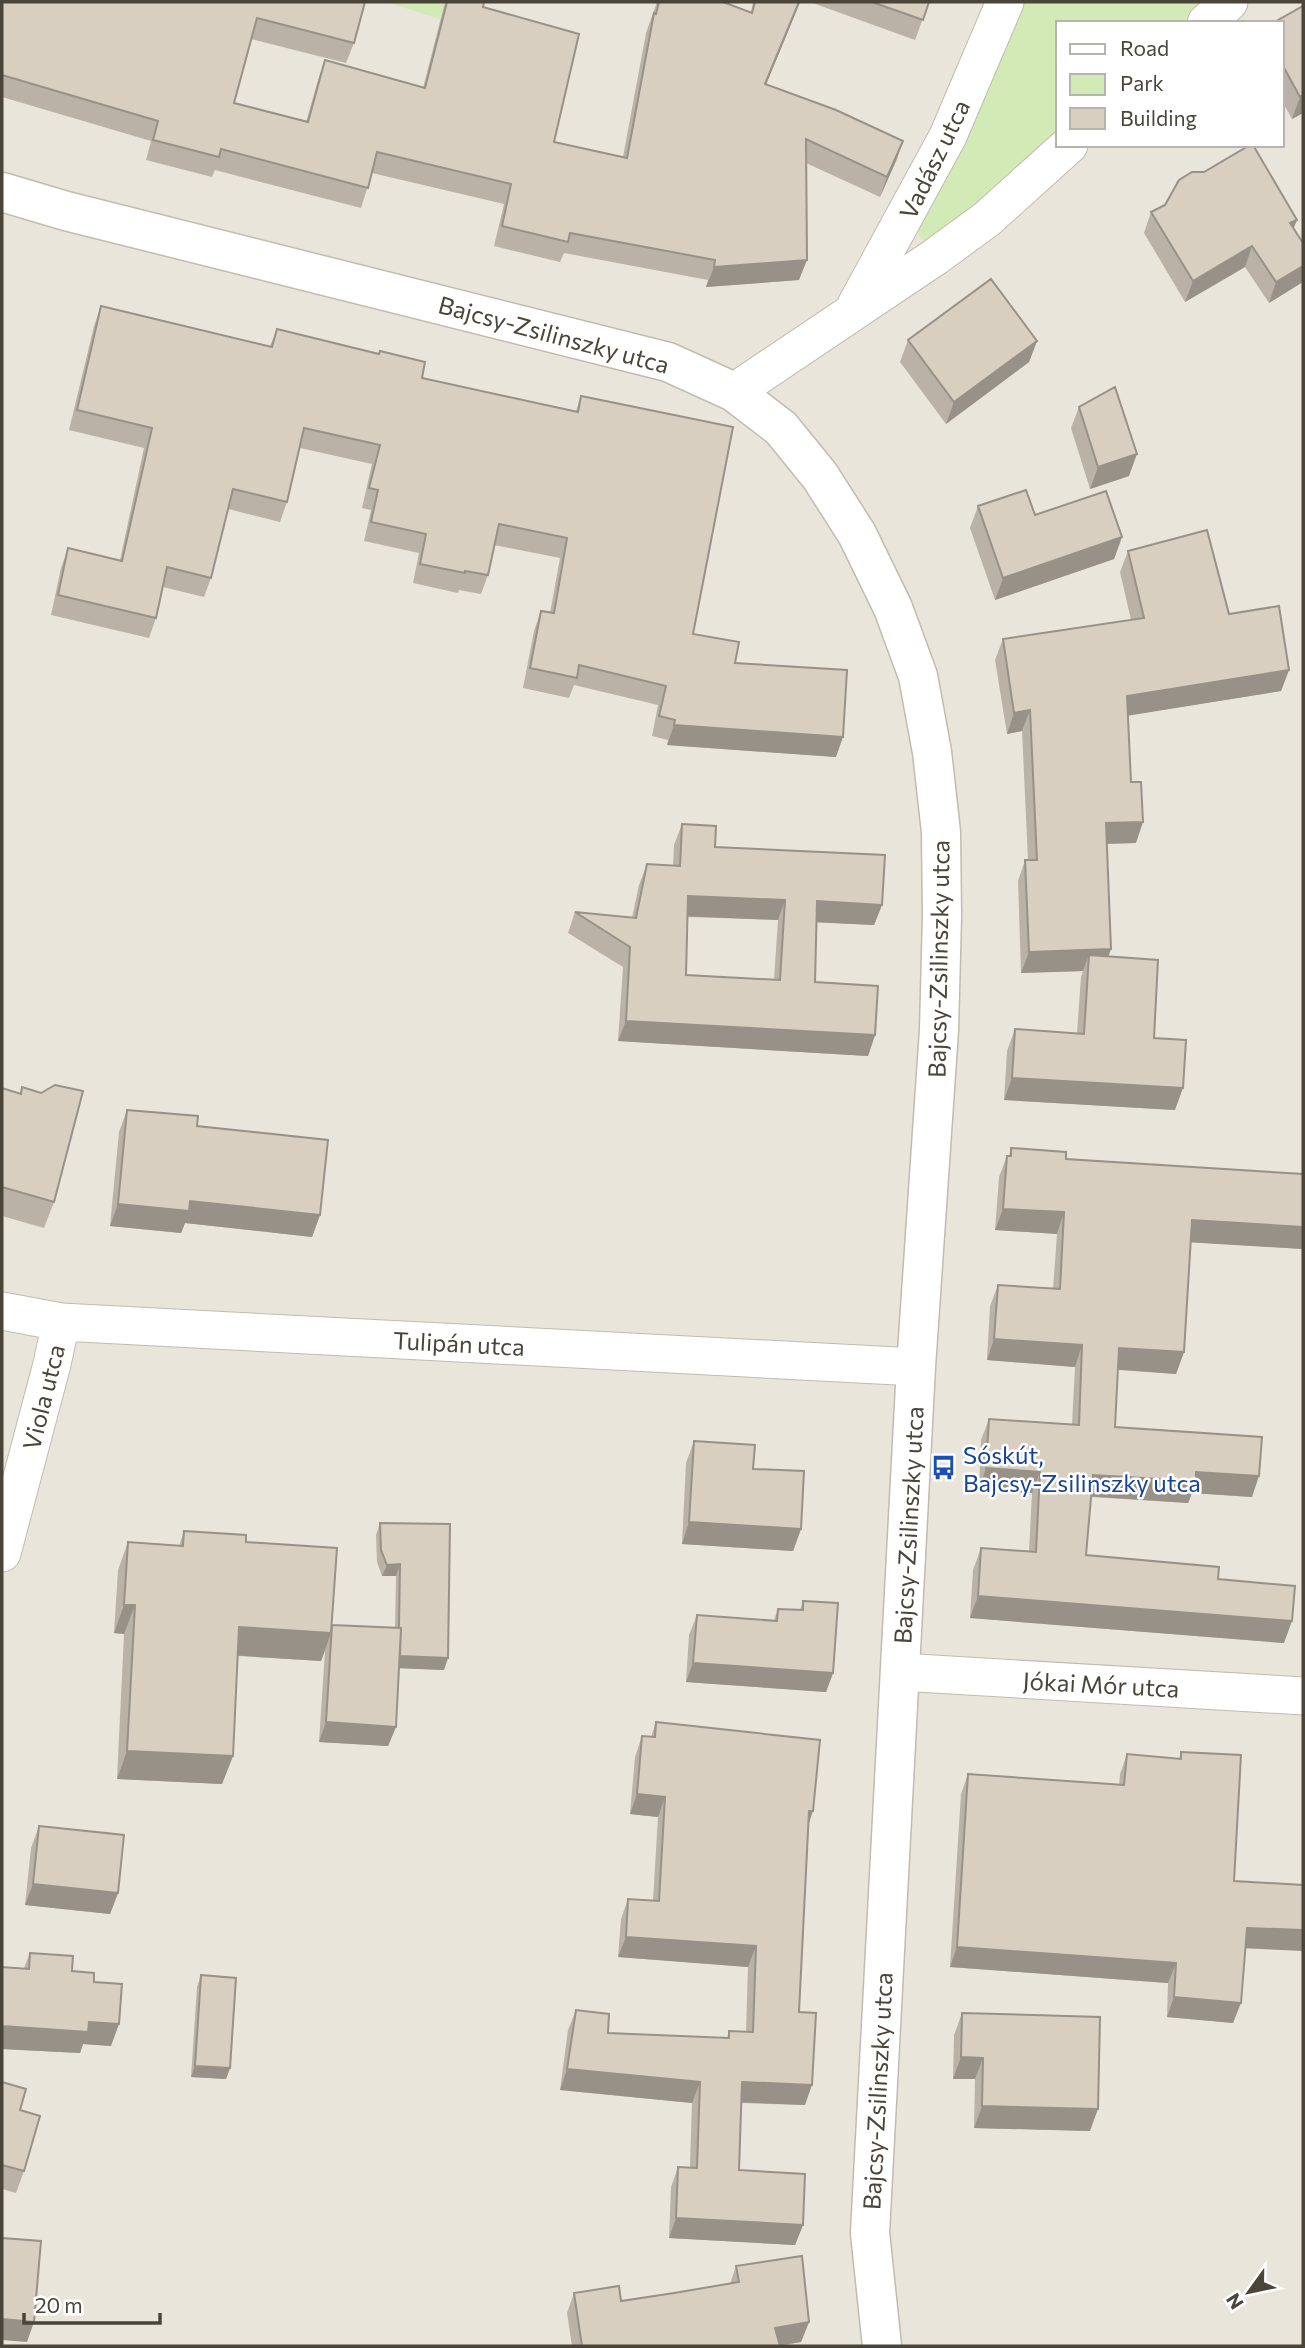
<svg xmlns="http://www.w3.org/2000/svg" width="1305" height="2348" font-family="Commissioner,sans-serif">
	<rect width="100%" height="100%" fill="#f6f3ec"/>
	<path fill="#eae5da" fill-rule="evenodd" d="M 2,2 L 1303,2 L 1303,2346 L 2,2346 ZM 1058,23 L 1282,23 L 1282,145 L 1058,145 Z"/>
	<path fill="#d2eab5" d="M 386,2 L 445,2 L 440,19 Z
		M 1019,2 L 1205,2 L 1182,23 L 1058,23 L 1058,134 L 974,209 L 932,240 L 925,241 L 919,236 L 918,230 Z"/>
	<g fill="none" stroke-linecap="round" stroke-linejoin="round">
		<defs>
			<path id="minor" d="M 1206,23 L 1229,2
				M 856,305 L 948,136 L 1005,2
				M 734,392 L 935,257 L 987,219 L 1069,145
				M 2,1311 L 61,1322 L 916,1367
				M 2,1553 L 52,1364 L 61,1322
				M 900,1672 L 1303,1696"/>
			<path id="tertiary" d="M 2,192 L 66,211 L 668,362 L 734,392 L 781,428 L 820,476 L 857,534 L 893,608 L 918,676 L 932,752 L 941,832 L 942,916 L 939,1030 L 916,1367 L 870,2233 L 882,2346"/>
		</defs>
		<use href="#minor" stroke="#c2bbae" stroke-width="39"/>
		<use href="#tertiary" stroke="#c2bbae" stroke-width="41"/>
		<use href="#minor" stroke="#fff" stroke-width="37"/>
		<use href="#tertiary" stroke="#fff" stroke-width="38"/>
	</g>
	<path fill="#bab2a6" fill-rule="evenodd" d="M 2,2 L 365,2 L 354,43 L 346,63 L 251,39 L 234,103 L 306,122 L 318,80 L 325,60 L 423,88 L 445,2 L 484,2 L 483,7 L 554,142 L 623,157 L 646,33 L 657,2 L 723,2 L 751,12 L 753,2 L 800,2 L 766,84 L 903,141 L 896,161 L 880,197 L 806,163 L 799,280 L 706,287 L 708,280 L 564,253 L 560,262 L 494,246 L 504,204 L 372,173 L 361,208 L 215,170 L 212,177 L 146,160 L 151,141 L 2,97 Z
		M 810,2 L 929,2 L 915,40 Z
		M 1303,6 L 1303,113 L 1292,119 L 1282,101 L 1282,23 Z
		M 1151,212 L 1294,228 L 1303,243 L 1269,303 L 1245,267 L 1185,302 L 1144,233 Z
		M 101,306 L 270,346 L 277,329 L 422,378 L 576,411 L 581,396 L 693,634 L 735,663 L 836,757 L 667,745 L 668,740 L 652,736 L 658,705 L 574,685 L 569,698 L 523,688 L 534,631 L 541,611 L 550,613 L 560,558 L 494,545 L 488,575 L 481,594 L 459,590 L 458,593 L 413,583 L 419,553 L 364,541 L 371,510 L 362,508 L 372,464 L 300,448 L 287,502 L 280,522 L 228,509 L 211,578 L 204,597 L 163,587 L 156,618 L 149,638 L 51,615 L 61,568 L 68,548 L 120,560 L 144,448 L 69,430 L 94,326 Z
		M 908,340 L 1037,341 L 1029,362 L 946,424 L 900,362 Z
		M 1079,407 L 1129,476 L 1090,489 L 1071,428 Z
		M 978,506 L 1035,515 L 1122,537 L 1114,559 L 995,600 L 970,528 Z
		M 1128,551 L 1229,614 L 1289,670 L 1281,691 L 1128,715 L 1131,782 L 1136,843 L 1107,844 L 1111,949 L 1108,957 L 1154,1038 L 1175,1110 L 1004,1100 L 1007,1051 L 1015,1029 L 1077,1033 L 1081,977 L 1083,971 L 1021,973 L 1018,881 L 1025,860 L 1028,860 L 1022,731 L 1007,734 L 995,660 L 1003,639 L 1131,620 L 1120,572 Z
		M 682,824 L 715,847 L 882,905 L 874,925 L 816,922 L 815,982 L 875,1035 L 868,1056 L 618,1041 L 623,967 L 568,933 L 575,912 L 632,918 L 639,885 L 647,864 L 673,866 L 674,845 ZM 688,917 L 778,920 L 774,980 L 686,975 Z
		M 22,1087 L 54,1202 L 44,1228 L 2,1216 L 2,1088 L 20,1093 Z
		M 127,1110 L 197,1126 L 320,1215 L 312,1237 L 185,1223 L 181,1233 L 110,1226 L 119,1132 Z
		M 1011,1148 L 1066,1159 L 1303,1174 L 1303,1249 L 1191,1242 L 1184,1352 L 1176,1374 L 1118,1370 L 1115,1427 L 1252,1497 L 1192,1493 L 1188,1503 L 1091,1497 L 1086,1555 L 1218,1579 L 1284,1643 L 970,1618 L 973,1570 L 981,1548 L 1029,1551 L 1032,1493 L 979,1490 L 981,1440 L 989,1419 L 1072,1424 L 1075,1367 L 987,1360 L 990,1306 L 998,1285 L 1053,1289 L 1057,1234 L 995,1230 L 999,1177 L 1007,1156 L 1009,1156 Z
		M 694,1441 L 753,1469 L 801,1529 L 793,1551 L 682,1544 L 686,1463 Z
		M 380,1523 L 450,1524 L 444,1670 L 399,1668 L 396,1727 L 388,1746 L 319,1742 L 325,1651 L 321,1661 L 238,1656 L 233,1756 L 222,1784 L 117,1779 L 124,1634 L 114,1633 L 118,1570 L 128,1542 L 179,1546 L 184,1531 L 246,1542 L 332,1627 L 395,1628 L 396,1576 L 382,1576 L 377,1562 L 376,1535 Z
		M 803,1601 L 833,1673 L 826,1692 L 686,1682 L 689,1635 L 697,1615 L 774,1620 L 778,1609 L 800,1610 Z
		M 656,1722 L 809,1824 L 799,2012 L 805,2105 L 741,2103 L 739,2170 L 803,2225 L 795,2245 L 669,2238 L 671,2187 L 678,2167 L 690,2167 L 692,2103 L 560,2090 L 568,2030 L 576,2010 L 608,2033 L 727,2038 L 729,2031 L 746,2032 L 748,1967 L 618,1957 L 621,1919 L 628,1899 L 653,1900 L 658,1817 L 630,1814 L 635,1757 L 642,1736 L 651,1737 Z
		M 1181,1752 L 1234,1881 L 1245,1949 L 1233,2023 L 1167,2017 L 1168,1983 L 950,1967 L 961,1794 L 968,1774 L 1119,1785 L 1120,1774 L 1127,1754 L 1179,1759 Z
		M 39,1826 L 118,1893 L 110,1914 L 25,1905 L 31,1848 Z
		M 30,1953 L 72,1971 L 94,1982 L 111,2046 L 83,2044 L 80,2053 L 2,2049 L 2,1967 L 24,1968 Z
		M 201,1975 L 230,2068 L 226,2079 L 191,2077 L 197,1987 Z
		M 962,2013 L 1090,2131 L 974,2128 L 975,2079 L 953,2079 L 954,2035 Z
		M 2,2082 L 20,2110 L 24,2171 L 16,2193 L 2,2189 Z
		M 736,2266 L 809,2322 L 801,2342 L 780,2346 L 572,2346 L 567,2313 L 574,2293 L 621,2301 L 730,2284 Z"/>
	<path fill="#979187" d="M 799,2 L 800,2 L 758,104 L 765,84 Z
		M 1303,95 L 1303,113 L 1292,119 L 1300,97 Z
		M 903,141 L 896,161 L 880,197 L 887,177 Z
		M 1297,220 L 1289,240 L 1290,223 Z
		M 1252,246 L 1245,267 L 1185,302 L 1193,281 Z
		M 807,260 L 799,280 L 706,287 L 714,267 Z
		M 1303,266 L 1303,282 L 1269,303 L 1276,282 Z
		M 1037,341 L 1029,362 L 946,424 L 954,402 Z
		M 1137,454 L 1129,476 L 1090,489 L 1098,467 Z
		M 1122,537 L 1114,559 L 995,600 L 1003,578 Z
		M 1289,670 L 1281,691 L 1120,717 L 1127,696 Z
		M 1030,710 L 1022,731 L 1007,734 L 1014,713 Z
		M 674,725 L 843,737 L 836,757 L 667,745 Z
		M 1143,822 L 1136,843 L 1098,844 L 1106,823 Z
		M 688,896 L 785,900 L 778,920 L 681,916 Z
		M 817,901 L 882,905 L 874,925 L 810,922 Z
		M 1111,949 L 1103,970 L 1089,955 L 1083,971 L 1021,973 L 1029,952 Z
		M 626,1021 L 875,1035 L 868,1056 L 618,1041 Z
		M 1012,1078 L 1183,1088 L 1175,1110 L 1004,1100 Z
		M 190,1201 L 320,1215 L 312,1237 L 185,1223 L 181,1233 L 110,1226 L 118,1204 Z
		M 1003,1209 L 1064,1212 L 1057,1234 L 995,1230 Z
		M 1192,1220 L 1303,1227 L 1303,1249 L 1185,1242 Z
		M 994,1339 L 1082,1345 L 1075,1367 L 987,1360 Z
		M 1119,1348 L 1184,1352 L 1176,1374 L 1111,1369 Z
		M 986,1468 L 1040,1472 L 1032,1493 L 979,1490 Z
		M 1196,1472 L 1259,1476 L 1252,1497 L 1192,1493 L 1188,1503 L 1085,1496 L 1093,1475 Z
		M 689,1522 L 801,1529 L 793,1551 L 682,1544 Z
		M 400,1564 L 396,1576 L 382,1576 L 387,1565 Z
		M 978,1596 L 1292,1621 L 1284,1643 L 970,1618 Z
		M 124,1605 L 135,1605 L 124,1634 L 114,1633 Z
		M 239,1627 L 331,1633 L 321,1661 L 229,1655 Z
		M 398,1656 L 448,1658 L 444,1670 L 394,1668 Z
		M 693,1663 L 833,1673 L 826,1692 L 686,1682 Z
		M 326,1722 L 396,1727 L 388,1746 L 319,1742 Z
		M 127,1751 L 233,1756 L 222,1784 L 117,1779 Z
		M 637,1794 L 665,1797 L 658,1817 L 630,1814 Z
		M 809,1811 L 813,1811 L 806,1832 Z
		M 33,1884 L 118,1893 L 110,1914 L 25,1905 Z
		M 1247,1928 L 1303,1930 L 1303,1951 L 1239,1948 Z
		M 626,1937 L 756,1946 L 748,1967 L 618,1957 Z
		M 957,1947 L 1176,1963 L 1168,1983 L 950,1967 Z
		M 1174,1997 L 1241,2003 L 1233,2023 L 1167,2017 Z
		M 89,2022 L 119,2024 L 111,2046 L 83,2044 L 80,2053 L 2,2049 L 2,2026 Z
		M 961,2057 L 983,2058 L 975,2079 L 953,2079 Z
		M 195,2066 L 230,2068 L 226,2079 L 191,2077 Z
		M 567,2069 L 700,2082 L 692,2103 L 560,2090 Z
		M 742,2082 L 812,2085 L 805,2105 L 735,2102 Z
		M 982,2106 L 1098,2109 L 1090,2131 L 974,2128 Z
		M 676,2218 L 803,2225 L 795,2245 L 669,2238 Z
		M 2,2319 L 34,2322 L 27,2342 L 2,2340 Z
		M 809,2322 L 801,2342 L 775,2346 L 775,2328 Z"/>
	<path fill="#d8cfc1" stroke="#979187" stroke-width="2" fill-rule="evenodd" d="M 2,2 L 365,2 L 354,43 L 257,18 L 234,103 L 308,122 L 325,60 L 425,88 L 447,2 L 484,2 L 483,7 L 579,34 L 554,142 L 627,158 L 654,13 L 656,14 L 659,2 L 723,2 L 752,13 L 755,2 L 799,2 L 765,84 L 836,110 L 903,141 L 887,177 L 806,139 L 807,260 L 714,267 L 715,260 L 570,233 L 568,242 L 502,226 L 511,184 L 377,152 L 368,188 L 221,149 L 219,157 L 153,140 L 158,121 L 2,75 Z
		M 872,2 L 929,2 L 923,20 Z
		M 1303,6 L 1303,95 L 1300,97 L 1282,64 L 1282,23 L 1273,23 Z
		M 1250,145 L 1253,145 L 1297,220 L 1290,223 L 1303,243 L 1303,266 L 1276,282 L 1252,246 L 1193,281 L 1151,212 L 1165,205 L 1179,180 L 1192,172 L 1204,172 Z
		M 991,279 L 1037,341 L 954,402 L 908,340 Z
		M 101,306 L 272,347 L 277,329 L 379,354 L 380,351 L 425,362 L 422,378 L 578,412 L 581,396 L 733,427 L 693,634 L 739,642 L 735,663 L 847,670 L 843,737 L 674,725 L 675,720 L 659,716 L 666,686 L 579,665 L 577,678 L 530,668 L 541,611 L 554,613 L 567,538 L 499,524 L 488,575 L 465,571 L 465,573 L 420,564 L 426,534 L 371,522 L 378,490 L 369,488 L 380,445 L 304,428 L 287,502 L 233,489 L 211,578 L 167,567 L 156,618 L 58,595 L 68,548 L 122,561 L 152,428 L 77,410 Z
		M 1115,387 L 1137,454 L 1098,467 L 1079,407 Z
		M 1026,490 L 1035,515 L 1106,491 L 1122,537 L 1003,578 L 978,506 Z
		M 1207,530 L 1229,614 L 1279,606 L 1289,670 L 1127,696 L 1131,782 L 1141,782 L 1143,822 L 1106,823 L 1111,949 L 1029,952 L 1025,860 L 1037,860 L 1030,710 L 1014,713 L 1003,639 L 1144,618 L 1128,551 Z
		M 682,824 L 716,826 L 715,847 L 885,855 L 882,905 L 817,901 L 815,982 L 878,986 L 875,1035 L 626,1021 L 630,947 L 575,912 L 636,918 L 647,864 L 680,866 ZM 688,896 L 785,900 L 780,980 L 686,975 Z
		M 1089,955 L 1158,960 L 1154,1038 L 1186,1040 L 1183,1088 L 1012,1078 L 1015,1029 L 1084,1034 Z
		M 55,1085 L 83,1091 L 54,1202 L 2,1187 L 2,1088 L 21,1094 L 22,1087 L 41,1093 Z
		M 127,1110 L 198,1116 L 197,1126 L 328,1140 L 320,1215 L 190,1201 L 189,1211 L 118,1204 Z
		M 1011,1148 L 1066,1152 L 1066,1159 L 1303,1174 L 1303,1227 L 1192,1220 L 1184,1352 L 1119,1348 L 1115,1427 L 1262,1437 L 1259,1476 L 1196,1472 L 1196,1481 L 1093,1475 L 1086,1555 L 1219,1567 L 1218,1579 L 1295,1586 L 1292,1621 L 978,1596 L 981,1548 L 1036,1552 L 1040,1472 L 986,1468 L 989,1419 L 1079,1425 L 1082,1345 L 994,1339 L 998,1285 L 1060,1289 L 1064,1212 L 1003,1209 L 1007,1156 L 1011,1156 Z
		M 694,1441 L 755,1445 L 753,1469 L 804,1471 L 801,1529 L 689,1522 Z
		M 380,1523 L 450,1524 L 448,1658 L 400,1656 L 401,1628 L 399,1628 L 400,1564 L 387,1565 L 381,1550 Z
		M 184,1531 L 246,1535 L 246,1542 L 337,1548 L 331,1633 L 239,1627 L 233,1756 L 127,1751 L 135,1605 L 124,1605 L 128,1542 L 183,1546 Z
		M 803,1601 L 838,1603 L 833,1673 L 693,1663 L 697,1615 L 777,1621 L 778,1609 L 803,1610 Z
		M 332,1625 L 401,1628 L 396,1727 L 326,1722 Z
		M 656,1722 L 820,1740 L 813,1811 L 809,1811 L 799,2012 L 816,2013 L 812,2085 L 742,2082 L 739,2170 L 805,2174 L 803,2225 L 676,2218 L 678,2167 L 697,2168 L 700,2082 L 567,2069 L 576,2010 L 609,2014 L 608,2033 L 729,2038 L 729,2031 L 753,2032 L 756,1946 L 626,1937 L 628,1899 L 659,1901 L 665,1797 L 637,1794 L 642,1736 L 655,1737 Z
		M 1181,1752 L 1241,1755 L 1234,1881 L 1303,1885 L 1303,1930 L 1247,1928 L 1241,2003 L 1174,1997 L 1176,1963 L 957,1947 L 968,1774 L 1124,1785 L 1127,1754 L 1181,1759 Z
		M 39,1826 L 124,1835 L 118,1893 L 33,1884 Z
		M 30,1953 L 73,1956 L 72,1971 L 94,1973 L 94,1982 L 122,1984 L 119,2024 L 89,2022 L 88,2032 L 2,2026 L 2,1967 L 29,1969 Z
		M 201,1975 L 236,1978 L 230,2068 L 195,2066 Z
		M 962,2013 L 1100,2017 L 1098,2109 L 982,2106 L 983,2058 L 961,2057 Z
		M 2,2082 L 26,2089 L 20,2110 L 40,2116 L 24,2171 L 2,2165 Z
		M 2,2238 L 41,2241 L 34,2322 L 2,2319 Z
		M 802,2256 L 809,2322 L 775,2328 L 780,2346 L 582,2346 L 574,2293 L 619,2286 L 621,2301 L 674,2293 L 739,2282 L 736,2266 Z"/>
	<defs>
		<symbol id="bus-bare" viewBox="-9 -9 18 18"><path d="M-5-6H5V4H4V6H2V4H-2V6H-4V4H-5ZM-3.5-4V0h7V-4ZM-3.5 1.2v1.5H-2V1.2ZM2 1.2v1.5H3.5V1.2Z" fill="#1a4fb4" stroke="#fff" stroke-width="2.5" paint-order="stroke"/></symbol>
	</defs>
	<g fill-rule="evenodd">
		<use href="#bus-bare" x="926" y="1450" width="35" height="35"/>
	</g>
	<g text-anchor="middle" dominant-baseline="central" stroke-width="5" stroke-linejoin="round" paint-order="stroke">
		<g font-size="24" fill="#4b4439" stroke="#fff">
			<text transform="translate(934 159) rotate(-64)">Vadász utca</text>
			<text transform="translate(554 334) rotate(15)">Bajcsy-Zsilinszky utca</text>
			<text transform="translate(938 959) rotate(-89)">Bajcsy-Zsilinszky utca</text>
			<text transform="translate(459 1343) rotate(3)">Tulipán utca</text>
			<text transform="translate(43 1397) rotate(-76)">Viola utca</text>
			<text transform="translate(908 1525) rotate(-87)">Bajcsy-Zsilinszky utca</text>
			<text transform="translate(1101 1684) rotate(3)">Jókai Mór utca</text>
			<text transform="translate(877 2091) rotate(-87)">Bajcsy-Zsilinszky utca</text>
		</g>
		<g font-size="24" fill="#164399" stroke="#fff" text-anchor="start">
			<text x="963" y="1454">Sóskút,<tspan x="963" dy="28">Bajcsy-Zsilinszky utca</tspan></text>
		</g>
	</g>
	<rect width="1305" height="2348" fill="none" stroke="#4b4439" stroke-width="7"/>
	<rect x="1056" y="21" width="228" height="126" fill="#ffffff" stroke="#b7b4b0" stroke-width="2"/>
	<rect x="1070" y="44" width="35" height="10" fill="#ffffff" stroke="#b7b4b0" stroke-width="2"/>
	<text x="1120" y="56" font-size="21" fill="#4b4439">Road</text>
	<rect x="1070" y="74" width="35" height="21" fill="#d2eab5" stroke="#b7b4b0" stroke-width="2"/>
	<text x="1120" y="91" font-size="21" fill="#4b4439">Park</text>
	<rect x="1070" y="108" width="35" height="21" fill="#d8cfc1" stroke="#b7b4b0" stroke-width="2"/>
	<text x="1120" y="126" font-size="21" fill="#4b4439">Building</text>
	<g transform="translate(1249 2292) rotate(237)" stroke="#ffffff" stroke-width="5" paint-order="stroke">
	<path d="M0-5L12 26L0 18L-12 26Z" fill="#4b4439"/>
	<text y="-10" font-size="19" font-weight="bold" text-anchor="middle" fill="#4b4439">N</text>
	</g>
	<path d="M24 2313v10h136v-10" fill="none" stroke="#4b4439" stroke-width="3.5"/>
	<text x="35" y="2313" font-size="21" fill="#4b4439" stroke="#ffffff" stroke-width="5" paint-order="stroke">20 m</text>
</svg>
